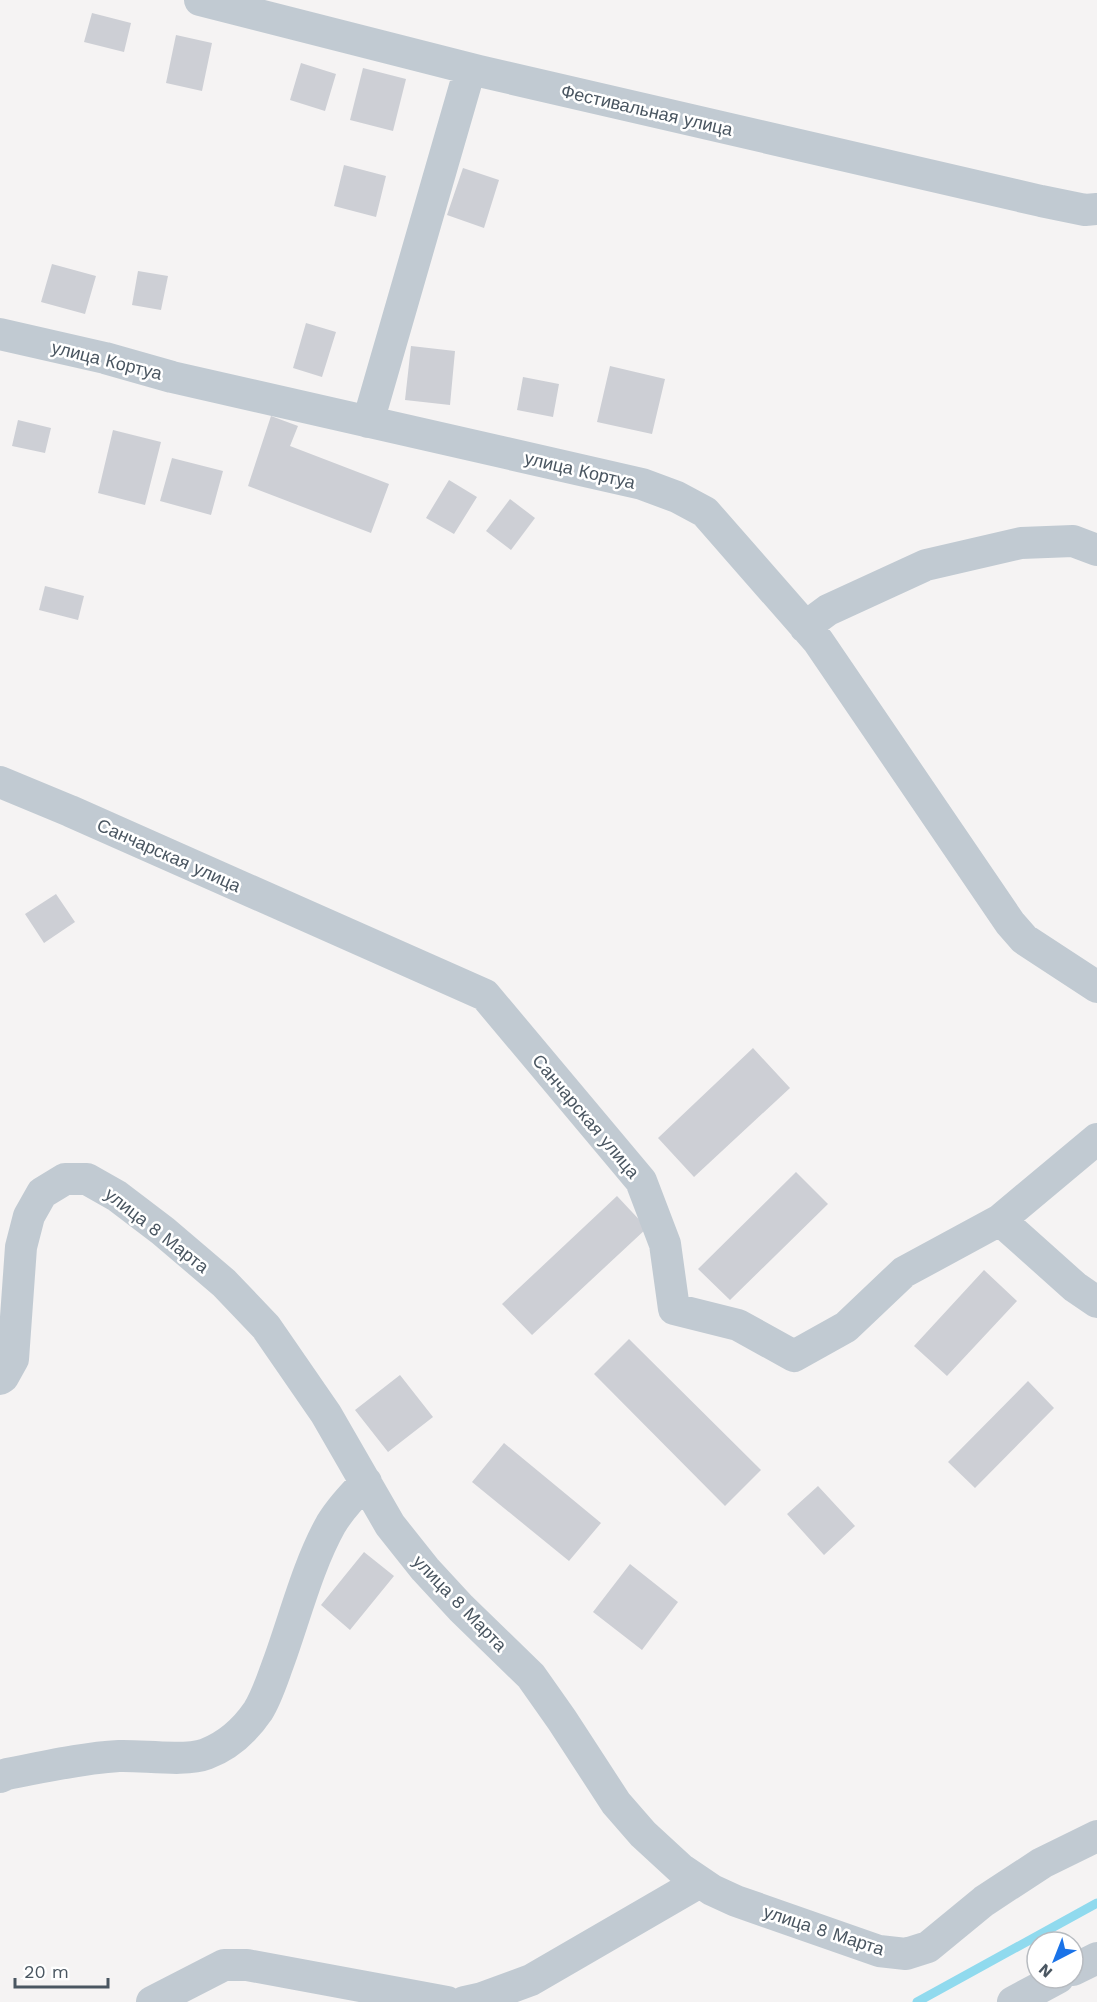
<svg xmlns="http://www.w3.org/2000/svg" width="1097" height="2002" font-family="'Work Sans',sans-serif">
	<rect width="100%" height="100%" fill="#f5f3f3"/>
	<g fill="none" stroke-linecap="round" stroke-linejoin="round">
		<path stroke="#90daee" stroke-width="9" d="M 917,2002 L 1097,1903"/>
	</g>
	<path fill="#cdcfd5" d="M 92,13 L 131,23 L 124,52 L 84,42 Z
		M 176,35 L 212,43 L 202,91 L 166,83 Z
		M 301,63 L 336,74 L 325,111 L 290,100 Z
		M 363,68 L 406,79 L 393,131 L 350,120 Z
		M 344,165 L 386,176 L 376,217 L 334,206 Z
		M 463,168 L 499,180 L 484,228 L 447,215 Z
		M 52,264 L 96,276 L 85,314 L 41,302 Z
		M 138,271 L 168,276 L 161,310 L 132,305 Z
		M 306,323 L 336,332 L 322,377 L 293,368 Z
		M 411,346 L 455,351 L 450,405 L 405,400 Z
		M 610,366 L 665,379 L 652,434 L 597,422 Z
		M 523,377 L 559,384 L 553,417 L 517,410 Z
		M 271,416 L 298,426 L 290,446 L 389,484 L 371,533 L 248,486 Z
		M 18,420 L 51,428 L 45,453 L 12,446 Z
		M 113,430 L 161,442 L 145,505 L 98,493 Z
		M 172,458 L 223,471 L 211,515 L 160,501 Z
		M 449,480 L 477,497 L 454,534 L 426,518 Z
		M 510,499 L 535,518 L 511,550 L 486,531 Z
		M 45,586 L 84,596 L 78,620 L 39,610 Z
		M 56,894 L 75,922 L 44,943 L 25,914 Z
		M 753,1048 L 790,1088 L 694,1177 L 658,1138 Z
		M 796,1172 L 828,1204 L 730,1300 L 698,1269 Z
		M 617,1196 L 647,1228 L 532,1335 L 502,1304 Z
		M 984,1270 L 1017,1301 L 947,1376 L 914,1346 Z
		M 629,1339 L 761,1470 L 725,1506 L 594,1374 Z
		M 400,1375 L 433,1417 L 388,1452 L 355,1410 Z
		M 1028,1381 L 1054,1408 L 975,1488 L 948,1462 Z
		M 504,1443 L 601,1523 L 569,1561 L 472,1482 Z
		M 818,1486 L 855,1526 L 824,1555 L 787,1514 Z
		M 364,1552 L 394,1576 L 350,1630 L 321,1605 Z
		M 630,1564 L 678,1602 L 642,1650 L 593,1612 Z"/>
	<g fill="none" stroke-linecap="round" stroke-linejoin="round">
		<path stroke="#c1cad2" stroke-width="32" d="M 200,0 L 479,71 L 1041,201 L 1085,210 L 1097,209
			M 0,334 L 105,358 L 172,377 L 642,484 L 677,497 L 705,512 L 818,641 L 1010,923 L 1024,939 L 1097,987
			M 368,422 L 470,69
			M 805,627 L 828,610 L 926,565 L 1021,543 L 1073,541 L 1097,550
			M 0,782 L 70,811 L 485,995 L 641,1181 L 665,1244 L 674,1309 L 738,1325 L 794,1356 L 846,1327 L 904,1272 L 1000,1220 L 1097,1139
			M 1000,1220 L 1075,1287 L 1097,1302
			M 0,1379 L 3,1377 L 13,1359 L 21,1247 L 29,1216 L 42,1193 L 65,1179 L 87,1179 L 117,1196 L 163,1231 L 224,1283 L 266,1327 L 326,1414 L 390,1525 L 425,1569 L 461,1608 L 531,1676 L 562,1720 L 616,1803 L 643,1834 L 681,1869 L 712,1890 L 736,1901 L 879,1951 L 906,1954 L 928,1947 L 984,1901 L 1042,1863 L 1097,1836
			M 0,1777 L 7,1774 C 44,1767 82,1758 119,1756 C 142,1755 186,1762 206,1754 C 227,1746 245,1730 258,1711 C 267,1697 273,1677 279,1661 C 295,1617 308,1565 331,1524 C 340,1509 353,1495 366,1482
			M 1073,1970 L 1097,1958
			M 152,2002 L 224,1965 L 247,1965 L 447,2002
			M 464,2002 L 482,1998 L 531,1980 L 700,1882
			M 1013,2002 L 1058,1978"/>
	</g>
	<g text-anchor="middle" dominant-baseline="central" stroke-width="5" stroke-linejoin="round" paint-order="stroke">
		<g font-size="18" fill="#4a5661" stroke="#fff">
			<text transform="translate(647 110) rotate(13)">Фестивальная улица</text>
			<text transform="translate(107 360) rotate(14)">улица Кортуа</text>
			<text transform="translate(580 470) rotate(13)">улица Кортуа</text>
			<text transform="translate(169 855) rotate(24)">Санчарская улица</text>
			<text transform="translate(586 1116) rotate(50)">Санчарская улица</text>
			<text transform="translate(157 1230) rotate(38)">улица 8 Марта</text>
			<text transform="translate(460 1603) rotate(46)">улица 8 Марта</text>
			<text transform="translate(824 1930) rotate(18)">улица 8 Марта</text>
		</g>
	</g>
	<g transform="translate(1055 1960) rotate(222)"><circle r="28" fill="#ffffff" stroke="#b7bbc0" stroke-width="1.5"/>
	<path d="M0-4.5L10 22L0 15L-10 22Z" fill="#1a73e8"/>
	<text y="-9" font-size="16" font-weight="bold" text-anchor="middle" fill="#4a5661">N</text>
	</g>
	<path d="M15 1978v9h93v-9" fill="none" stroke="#4a5661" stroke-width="3"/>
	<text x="24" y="1978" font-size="18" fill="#4a5661" stroke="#ffffff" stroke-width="4.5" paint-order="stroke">20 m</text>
</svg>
